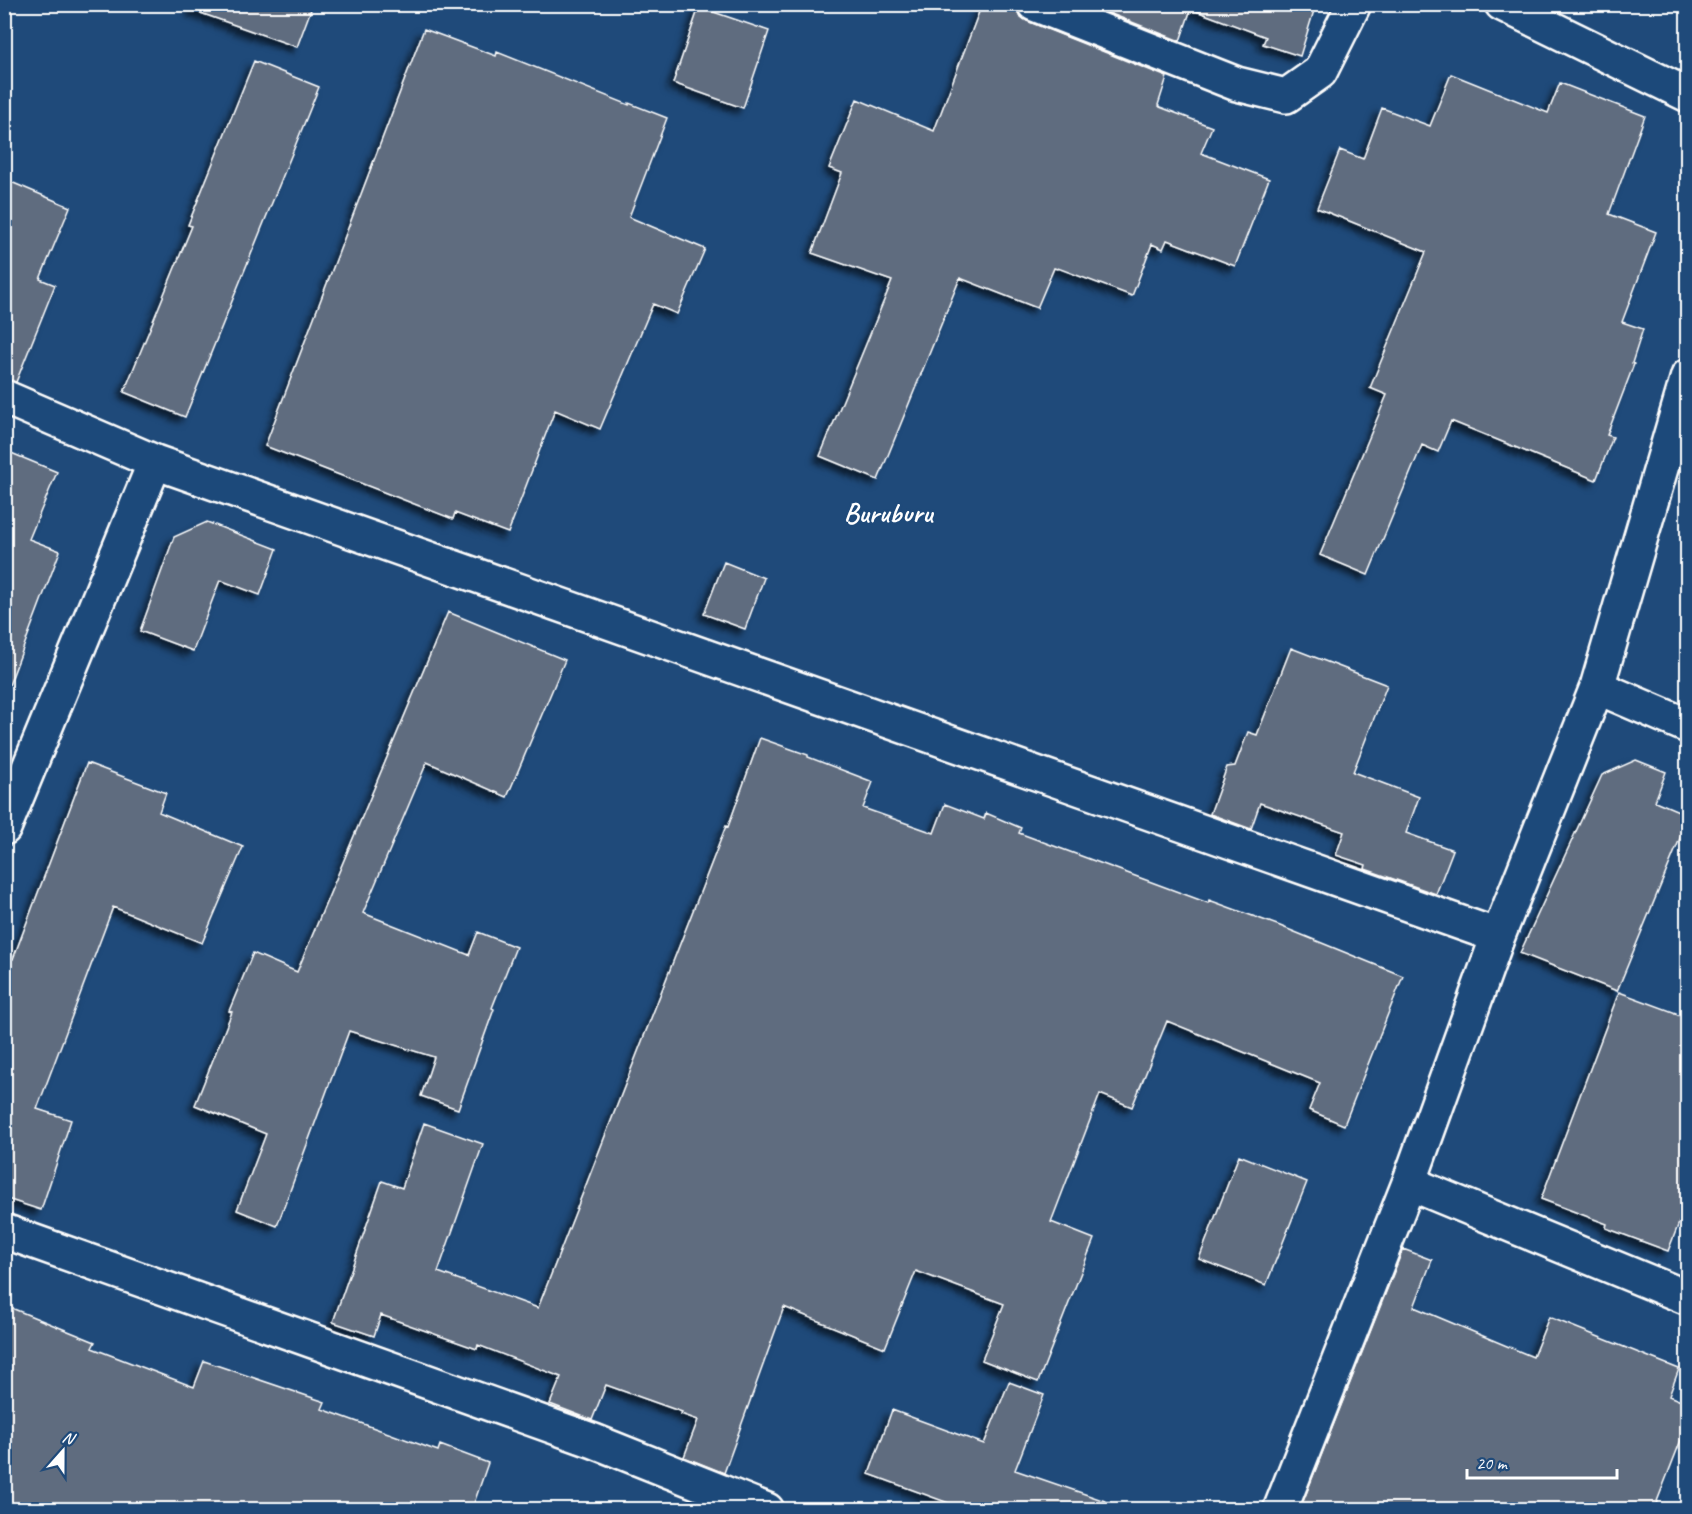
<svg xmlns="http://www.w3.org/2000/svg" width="1692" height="1514" font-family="Caveat,sans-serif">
	<defs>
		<filter id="shadow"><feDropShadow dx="-5.5" dy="5.5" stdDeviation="3" flood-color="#0009"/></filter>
	</defs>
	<rect width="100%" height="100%" fill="#1f4a7a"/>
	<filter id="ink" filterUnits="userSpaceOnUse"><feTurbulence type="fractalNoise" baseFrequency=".0167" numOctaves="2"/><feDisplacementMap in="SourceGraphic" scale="12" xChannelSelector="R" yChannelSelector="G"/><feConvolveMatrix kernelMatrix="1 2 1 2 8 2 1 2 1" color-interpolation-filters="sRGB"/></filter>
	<g filter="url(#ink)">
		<path fill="#5f6c7f" stroke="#fff" stroke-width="1.5" filter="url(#shadow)" d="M 193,4 L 313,4 L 297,47 L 192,10 Z
			M 982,4 L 1016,4 L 1019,15 L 1027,21 L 1167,77 L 1158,105 L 1160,107 L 1212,127 L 1201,153 L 1269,179 L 1235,266 L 1167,240 L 1163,249 L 1152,244 L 1132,296 L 1058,268 L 1057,269 L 1054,268 L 1037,308 L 960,278 L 878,480 L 820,456 L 892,281 L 812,253 L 842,173 L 829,168 L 857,99 L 934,131 Z
			M 1086,4 L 1316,4 L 1300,56 L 1263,44 L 1266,37 L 1191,9 L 1180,41 Z
			M 699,7 L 769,31 L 743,108 L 673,83 Z
			M 424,29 L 496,56 L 497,52 L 629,105 L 629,103 L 667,118 L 629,217 L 705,249 L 677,314 L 653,304 L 600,429 L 555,410 L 508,533 L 455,513 L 453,519 L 265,446 Z
			M 254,61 L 319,87 L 185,417 L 124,392 L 192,226 L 188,225 Z
			M 1451,74 L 1548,113 L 1560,83 L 1645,116 L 1609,214 L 1656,232 L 1622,322 L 1643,329 L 1632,363 L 1634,364 L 1607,435 L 1613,437 L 1596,480 L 1451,421 L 1438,452 L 1422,445 L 1368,575 L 1320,555 L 1387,395 L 1370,388 L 1426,252 L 1317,208 L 1340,150 L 1363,159 L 1382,108 L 1430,126 Z
			M 4,179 L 70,207 L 40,279 L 55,285 L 16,382 L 4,379 Z
			M 4,450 L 57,472 L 29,539 L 60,551 L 8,688 L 4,687 Z
			M 207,522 L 277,549 L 260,595 L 220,580 L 193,651 L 140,631 L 174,537 Z
			M 724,562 L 764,578 L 745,629 L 704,614 Z
			M 448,612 L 565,660 L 507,797 L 427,762 L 363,913 L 469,955 L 478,932 L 516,947 L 492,1008 L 494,1009 L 458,1109 L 421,1096 L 434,1057 L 349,1031 L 277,1226 L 237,1210 L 266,1134 L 195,1105 L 232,1012 L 229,1011 L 253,953 L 297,972 Z
			M 1291,648 L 1387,685 L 1353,772 L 1419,797 L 1406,833 L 1453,850 L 1436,894 L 1365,869 L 1366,865 L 1336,855 L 1344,832 L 1260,803 L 1251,829 L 1210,814 L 1227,767 L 1235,766 L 1248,732 L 1257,735 Z
			M 760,738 L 808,755 L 808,757 L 873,782 L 863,808 L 934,833 L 945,804 L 984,819 L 986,813 L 1021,828 L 1019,833 L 1208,903 L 1209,900 L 1280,926 L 1403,976 L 1344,1125 L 1309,1110 L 1320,1083 L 1167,1021 L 1132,1107 L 1100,1094 L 1051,1222 L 1094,1239 L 1038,1382 L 982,1360 L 1004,1304 L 916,1271 L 885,1348 L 784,1307 L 724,1473 L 684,1457 L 698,1420 L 681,1414 L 682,1412 L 606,1385 L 592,1420 L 550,1404 L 561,1377 L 478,1345 L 477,1349 L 381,1315 L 374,1336 L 333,1322 L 382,1181 L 402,1188 L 424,1123 L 483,1144 L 438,1272 L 538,1308 L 726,826 L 728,827 Z
			M 1636,760 L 1666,772 L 1655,801 L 1688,815 L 1688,819 L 1617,991 L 1520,953 L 1602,775 Z
			M 87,763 L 166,793 L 159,812 L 243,847 L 202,943 L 113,907 L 37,1109 L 71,1120 L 41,1210 L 4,1198 L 4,956 L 13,959 Z
			M 1619,992 L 1676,1013 L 1675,1014 L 1688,1019 L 1688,1200 L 1668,1251 L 1606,1228 L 1607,1224 L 1541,1199 Z
			M 1239,1155 L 1307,1182 L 1266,1285 L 1199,1259 Z
			M 1403,1249 L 1432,1260 L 1414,1307 L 1533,1357 L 1549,1317 L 1679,1369 L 1669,1396 L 1688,1404 L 1688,1422 L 1654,1509 L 1300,1509 Z
			M 4,1305 L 95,1342 L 92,1348 L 194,1387 L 204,1361 L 325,1402 L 322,1409 L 438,1451 L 440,1445 L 488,1463 L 472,1509 L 4,1509 Z
			M 1009,1382 L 1044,1395 L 1015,1470 L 1111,1503 L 1110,1509 L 965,1509 L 869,1474 L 892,1410 L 984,1444 Z"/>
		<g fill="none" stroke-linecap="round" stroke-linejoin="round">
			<defs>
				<path id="street" d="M 1034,4 L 1237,84 L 1286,96 L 1320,72 L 1354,4
					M 1502,4 L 1688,95
					M 4,397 L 155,462 L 1498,936
					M 1597,687 L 1688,726
					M 4,828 L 155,462
					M 1409,1183 L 1688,1298
					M 4,1231 L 594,1441 L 767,1510
					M 1280,1510 L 1409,1183 L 1498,936 L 1597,687 L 1688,376"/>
			</defs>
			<use href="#street" stroke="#fff" stroke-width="38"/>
			<use href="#street" stroke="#1f4a7a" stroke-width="33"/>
		</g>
	</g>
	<g text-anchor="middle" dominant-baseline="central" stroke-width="4.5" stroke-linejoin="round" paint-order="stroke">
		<g font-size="28" font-weight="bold" fill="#fff" stroke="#1f4a7a">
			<text x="888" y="512">Buruburu</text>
		</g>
	</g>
	<rect width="1692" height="1514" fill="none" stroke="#1f4a7a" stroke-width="24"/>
	<rect x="12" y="12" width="1668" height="1490" fill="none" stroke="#fff" stroke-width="2" filter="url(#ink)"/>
	<g transform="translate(63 1451) rotate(21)" stroke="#1f4a7a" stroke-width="4.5" paint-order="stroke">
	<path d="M0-4.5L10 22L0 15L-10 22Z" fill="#ffffff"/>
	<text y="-9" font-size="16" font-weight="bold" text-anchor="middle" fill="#ffffff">N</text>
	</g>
	<path d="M1467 1469v9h150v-9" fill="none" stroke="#ffffff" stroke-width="3"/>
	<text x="1476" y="1469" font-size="18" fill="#ffffff" stroke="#1f4a7a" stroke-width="4.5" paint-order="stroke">20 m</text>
</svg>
